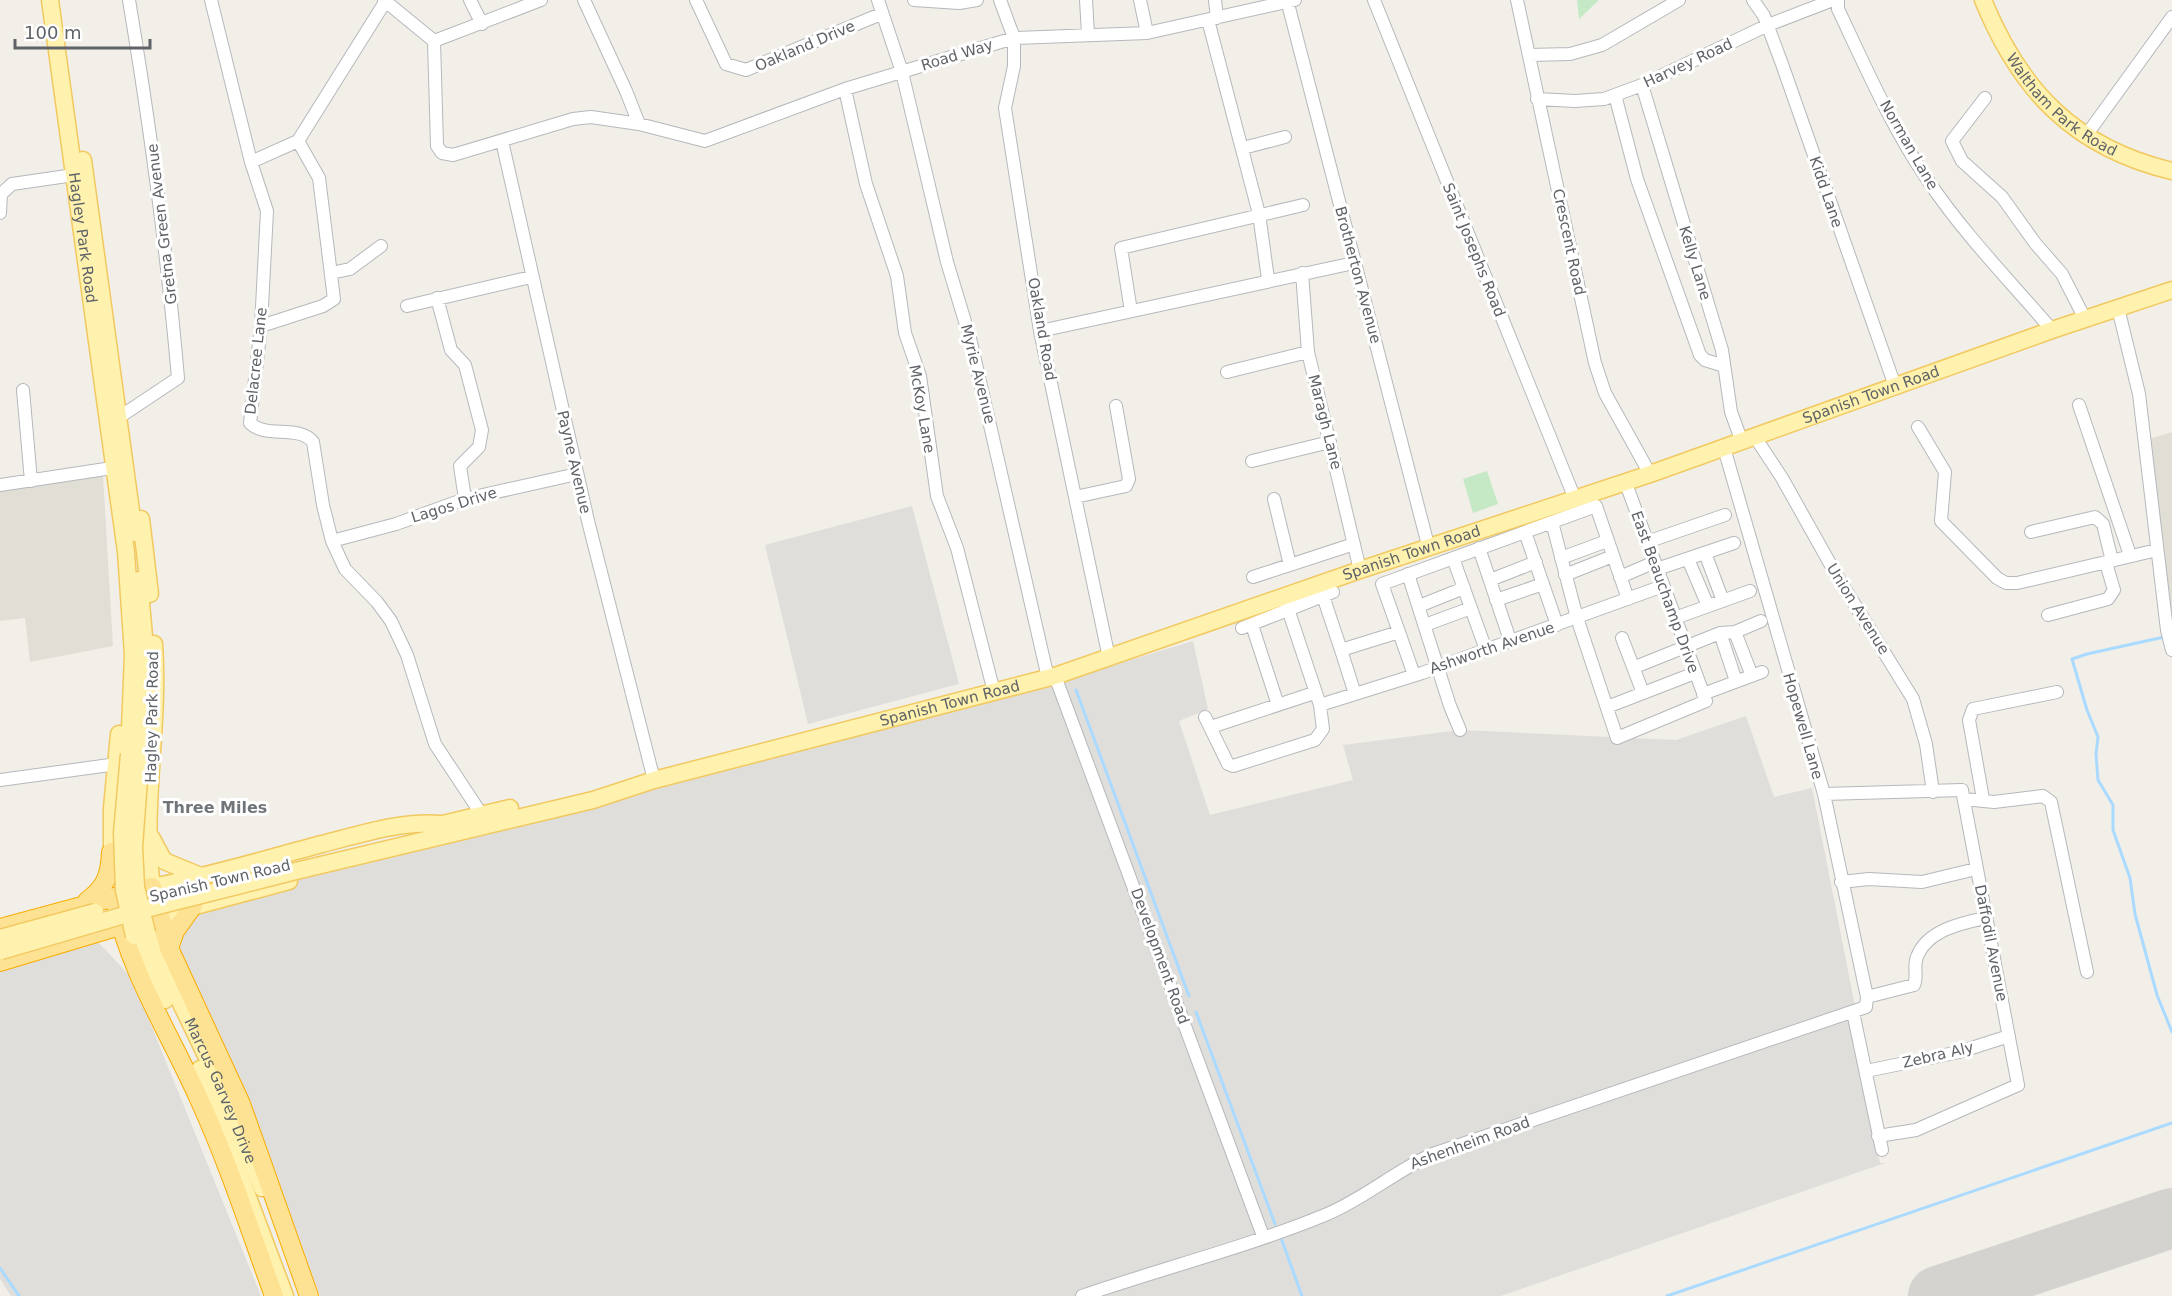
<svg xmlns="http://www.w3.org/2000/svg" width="2172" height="1296" font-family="'DejaVu Sans',sans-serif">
	<rect width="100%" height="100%" fill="#f1efe8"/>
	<path fill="#e0deda" d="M 912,506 L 959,684 L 808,724 L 765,545 Z
		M 1193,641 L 1208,709 L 1179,721 L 1210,815 L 1353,780 L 1343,745 L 1460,730 L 1676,740 L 1746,716 L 1774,797 L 1812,788 L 1855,1006 L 1852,1016 L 1880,1163 L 1885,1163 L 1501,1296 L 320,1296 L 248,1100 L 172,947 L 193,906 L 1052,684 Z
		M 96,940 L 132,978 L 261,1296 L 11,1296 L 0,1279 L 0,968 Z"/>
	<path fill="#e1ded6" d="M 2172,432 L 2172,619 L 2149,439 Z
		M 103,476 L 113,646 L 30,662 L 25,618 L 0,621 L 0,490 Z"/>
	<path fill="#c5e8c5" d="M 1577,0 L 1599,0 L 1579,19 Z
		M 1487,471 L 1498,504 L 1473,513 L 1463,479 Z"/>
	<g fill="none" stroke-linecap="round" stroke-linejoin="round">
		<path stroke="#aadaff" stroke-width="3" d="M 2164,637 L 2087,654 L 2072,659 L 2087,710 L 2098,737 L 2096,754 L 2098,780 L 2113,805 L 2113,830 L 2130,878 L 2135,914 L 2157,995 L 2172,1032
			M 1076,690 L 1189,996
			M 1196,1012 L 1275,1224
			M 1281,1238 L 1302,1296
			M 0,1268 L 19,1296
			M 1667,1296 L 2172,1123"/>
		<path stroke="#d4d3d0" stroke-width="60" d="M 1938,1296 L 2172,1218"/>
		<defs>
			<path id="minor" d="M 211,0 L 251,162 L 267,211 L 261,326 L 250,423 C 266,439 298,424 313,442 L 323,505 L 332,541 L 345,569 L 377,602 L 391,621 L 407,655 L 435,744 L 482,815
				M 384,0 L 434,41
				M 470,0 L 482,24
				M 584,0 L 626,91 L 639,124
				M 696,0 L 726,64 L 746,70 L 881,14
				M 878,0 L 902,72 L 947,262 L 970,338 L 1048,678
				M 914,0 L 959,3 L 977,0
				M 1000,0 L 1014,38 L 1014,66 L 1005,108 L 1040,331 L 1109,658
				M 1086,0 L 1088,34
				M 1140,0 L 1147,33
				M 1215,0 L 1217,18
				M 1287,0 L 1429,549
				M 1374,0 L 1575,499
				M 1517,0 L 1595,363 L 1605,393 L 1650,474
				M 1753,0 L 1764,16 L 1782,64 L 1895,386
				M 1838,0 L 1838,9 C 1865,66 1891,126 1927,179 C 1963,233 2010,281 2052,330
				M 1208,20 L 1259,214 L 1268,279
				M 434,41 L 437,146 L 442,153 L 453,155 L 573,119 L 591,117 L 639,124 L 705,141 L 845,89 L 1014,38 L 1147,33 L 1295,0
				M 434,41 L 541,0
				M 1529,55 L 1570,54 L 1602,45 L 1679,0
				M 1642,85 L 1722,350 L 1731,412 L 1742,442
				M 845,89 L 866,184 L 897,276 L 905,333 L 920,376 L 937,496 L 957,548 L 994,692
				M 1615,95 L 1637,179 L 1700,355 L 1705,360 L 1724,366
				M 1985,98 L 1952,141 L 1962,161 L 2002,197 L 2035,243 L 2062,274 L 2085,319
				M 1537,99 L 1575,101 L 1604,99 L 1642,85 L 1768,25 L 1833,0
				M 2085,137 L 2172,17
				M 502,141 L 588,521 L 654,780
				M 1243,148 L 1285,137
				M 251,162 L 298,141 L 385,2
				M 0,213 L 1,194 L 12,184 L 74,175
				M 331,273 L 350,269 L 381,246
				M 1302,273 L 1308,352 L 1360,570
				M 437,298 L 451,350 L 465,365 L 482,430 L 479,447 L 460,466 L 465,499
				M 407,306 L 531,277
				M 2118,308 L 2139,394 L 2167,630 L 2172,650
				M 1131,311 L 1121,248 L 1303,205
				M 261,326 L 323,306 L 334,299 L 319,178 L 298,141
				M 1040,331 L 1354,263
				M 1227,372 L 1308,352
				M 23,390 L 31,481
				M 2079,405 L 2130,555
				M 118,418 L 178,378 C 167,251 150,126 129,0
				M 1918,427 L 1945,472 L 1941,521 L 1997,578 L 2006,583 L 2017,583 L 2157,550
				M 1755,437 L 1782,478 L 1837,576 L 1913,699 L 1926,744 L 1933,792
				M 1252,461 L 1330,442
				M 0,485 L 112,468
				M 1075,497 L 1126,486 L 1129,479 L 1116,406
				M 1274,499 L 1290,565
				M 1552,522 L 1577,618 L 1617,738 L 1706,701 L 1625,481
				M 1525,532 L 1557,625
				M 2031,532 L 2095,517 L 2103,524 L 2112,561
				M 332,541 L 396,524 L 465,499 L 577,474
				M 1647,542 L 1725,515
				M 1479,548 L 1510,640
				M 1705,553 L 1723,601
				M 1453,558 L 1486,650
				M 1561,558 L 1607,541
				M 1688,559 L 1708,606
				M 1657,569 L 1734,543
				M 1408,574 L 1450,706 L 1460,730
				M 1565,575 L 1613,556
				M 1253,577 L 1354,544
				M 1620,577 L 1655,562
				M 1490,580 L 1536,562
				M 1323,596 L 1341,650 L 1399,632 L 1382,584 L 1596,506 L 1628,599
				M 1496,600 L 1543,584
				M 1419,606 L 1464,588
				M 2048,615 L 2108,599 L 2114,590 L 2106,563
				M 1675,618 L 1750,591
				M 1252,625 L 1278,705
				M 1425,625 L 1471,608
				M 1242,628 L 1333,592
				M 1399,632 L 1414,675
				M 1735,632 L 1752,676
				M 1720,633 L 1736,681
				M 1622,638 L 1643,693
				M 1341,650 L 1355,694
				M 1635,667 L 1720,633 L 1735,632 L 1761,621
				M 1055,676 L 1263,1236
				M 1703,694 L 1762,672
				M 1320,705 L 1422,673 L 1663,586
				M 1607,707 L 1695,673
				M 1205,717 L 1228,764 L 1233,766 L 1315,740 L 1323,729 L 1320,705 L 1284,597
				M 1211,727 L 1314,693
				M 0,780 L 117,764
				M 1824,794 L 1962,790 L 2018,1085 L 1916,1130 L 1878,1136
				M 1964,799 L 1994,802 L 2043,796 L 2051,802 L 2087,972
				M 1983,799 L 1969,720 L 1973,709 L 2057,692
				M 1841,882 L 1869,879 L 1922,882 L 1976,869
				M 1867,997 L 1914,985 C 1918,976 1913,966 1917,957 C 1927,930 1962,923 1985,918
				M 1853,1012 L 1882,1150
				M 1866,1071 L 1959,1052 L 2009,1036
				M 1082,1296 C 1163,1268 1247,1247 1325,1215 C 1364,1199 1395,1171 1433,1154 L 1866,1007 L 1867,997 L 1824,794 L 1724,448"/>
			<g id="major">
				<path id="s1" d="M 50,0 L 126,552 L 133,654 L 129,754"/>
				<path id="s2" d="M 1983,0 C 2020,91 2075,148 2172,171"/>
				<path d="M 83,160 L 134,533"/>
				<path d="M 141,519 L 150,594"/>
				<path d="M 139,580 L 145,648 L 141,752"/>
				<path d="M 154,644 C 160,725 141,807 152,887 C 210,876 265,859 322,844 C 361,834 400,821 440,824"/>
				<path d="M 430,827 L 510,808"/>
				<path d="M 151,837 L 164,861 L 203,877"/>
				<path d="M 112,863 L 112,808 L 119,734"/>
				<path id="s3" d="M 296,871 L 593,800 L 654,780 L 1055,676 L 1360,570 L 1650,474 L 2052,330 L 2172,290"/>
				<path d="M 158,916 L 289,881"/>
				<path id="s4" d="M 147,933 L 215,1074 L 262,1188"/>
				<path d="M 134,936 L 165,1000"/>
				<path d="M 200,1069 L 285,1296"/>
			</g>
			<path id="highway" d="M 87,901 C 106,887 110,875 111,852
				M 115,901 C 129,971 170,1034 199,1099 C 228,1162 250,1230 274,1296
				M 0,928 L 152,887 L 169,948 L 241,1104 L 309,1296
				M 169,948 L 175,931 L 193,906
				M 0,962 L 130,923"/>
		</defs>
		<use href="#minor" stroke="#b5b8bc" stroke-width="14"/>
		<use href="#major" stroke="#f2c960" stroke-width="19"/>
		<use href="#highway" stroke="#f9ab00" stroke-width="20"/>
		<use href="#minor" stroke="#fff" stroke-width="12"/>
		<use href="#major" stroke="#fff2af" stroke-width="16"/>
		<use href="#highway" stroke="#fde293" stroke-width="18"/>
		<defs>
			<path id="major-bridge" d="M 141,752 L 134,847 L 136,887 L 147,933
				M 129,754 L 122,833 L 124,890 L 134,936
				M 0,938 L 95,912
				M 1,951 L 138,911 L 296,871"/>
		</defs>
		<use href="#major-bridge" stroke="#f2c960" stroke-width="19" stroke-linecap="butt"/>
		<use href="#major-bridge" stroke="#fff2af" stroke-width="16"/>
	</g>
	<g text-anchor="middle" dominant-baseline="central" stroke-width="6" stroke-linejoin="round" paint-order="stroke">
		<g font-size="15" fill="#5f6368" stroke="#fff">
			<text transform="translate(805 46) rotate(-23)">Oakland Drive</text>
			<text transform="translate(957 55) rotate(-17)">Road Way</text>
			<text transform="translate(1688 63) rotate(-25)">Harvey Road</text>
			<text stroke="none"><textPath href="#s2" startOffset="134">Waltham Park Road</textPath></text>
			<text transform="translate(1909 145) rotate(60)">Norman Lane</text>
			<text transform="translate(1826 192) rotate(71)">Kidd Lane</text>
			<text transform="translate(162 224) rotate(-97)">Gretna Green Avenue</text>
			<text stroke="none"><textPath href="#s1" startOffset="240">Hagley Park Road</textPath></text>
			<text transform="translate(1569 242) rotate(78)">Crescent Road</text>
			<text transform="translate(1474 250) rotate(68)">Saint Josephs Road</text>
			<text transform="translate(1695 263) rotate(73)">Kelly Lane</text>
			<text transform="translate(1358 275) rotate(75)">Brotherton Avenue</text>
			<text transform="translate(1042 329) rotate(80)">Oakland Road</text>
			<text transform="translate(256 361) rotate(-84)">Delacree Lane</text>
			<text transform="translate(978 374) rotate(76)">Myrie Avenue</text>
			<text stroke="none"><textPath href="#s3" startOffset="1647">Spanish Town Road</textPath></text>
			<text transform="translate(922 409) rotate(80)">McKoy Lane</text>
			<text transform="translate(1325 422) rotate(76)">Maragh Lane</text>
			<text transform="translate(574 462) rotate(77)">Payne Avenue</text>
			<text transform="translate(454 505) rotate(-17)">Lagos Drive</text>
			<text stroke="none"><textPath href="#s3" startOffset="1161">Spanish Town Road</textPath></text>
			<text transform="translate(1665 592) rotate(70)">East Beauchamp Drive</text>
			<text transform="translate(1858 609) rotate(58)">Union Avenue</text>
			<text transform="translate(1492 648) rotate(-19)">Ashworth Avenue</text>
			<text stroke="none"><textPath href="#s3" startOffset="675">Spanish Town Road</textPath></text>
			<text transform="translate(152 717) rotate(-89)">Hagley Park Road</text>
			<text transform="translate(1803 726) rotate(74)">Hopewell Lane</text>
			<text transform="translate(220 881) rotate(-13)">Spanish Town Road</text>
			<text transform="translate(1991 943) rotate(79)">Daffodil Avenue</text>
			<text transform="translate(1160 956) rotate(70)">Development Road</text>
			<text transform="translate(1938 1055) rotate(-13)">Zebra Aly</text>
			<text stroke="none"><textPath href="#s4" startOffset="174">Marcus Garvey Drive</textPath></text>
			<text transform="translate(1470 1143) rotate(-20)">Ashenheim Road</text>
		</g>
		<g font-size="16" font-weight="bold" fill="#70757a" stroke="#fff">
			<text x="215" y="807">Three Miles</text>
		</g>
	</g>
	<path d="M15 39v9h135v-9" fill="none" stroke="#5f6368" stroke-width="3"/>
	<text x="24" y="39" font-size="18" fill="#5f6368" stroke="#ffffff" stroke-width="4.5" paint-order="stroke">100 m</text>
</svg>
